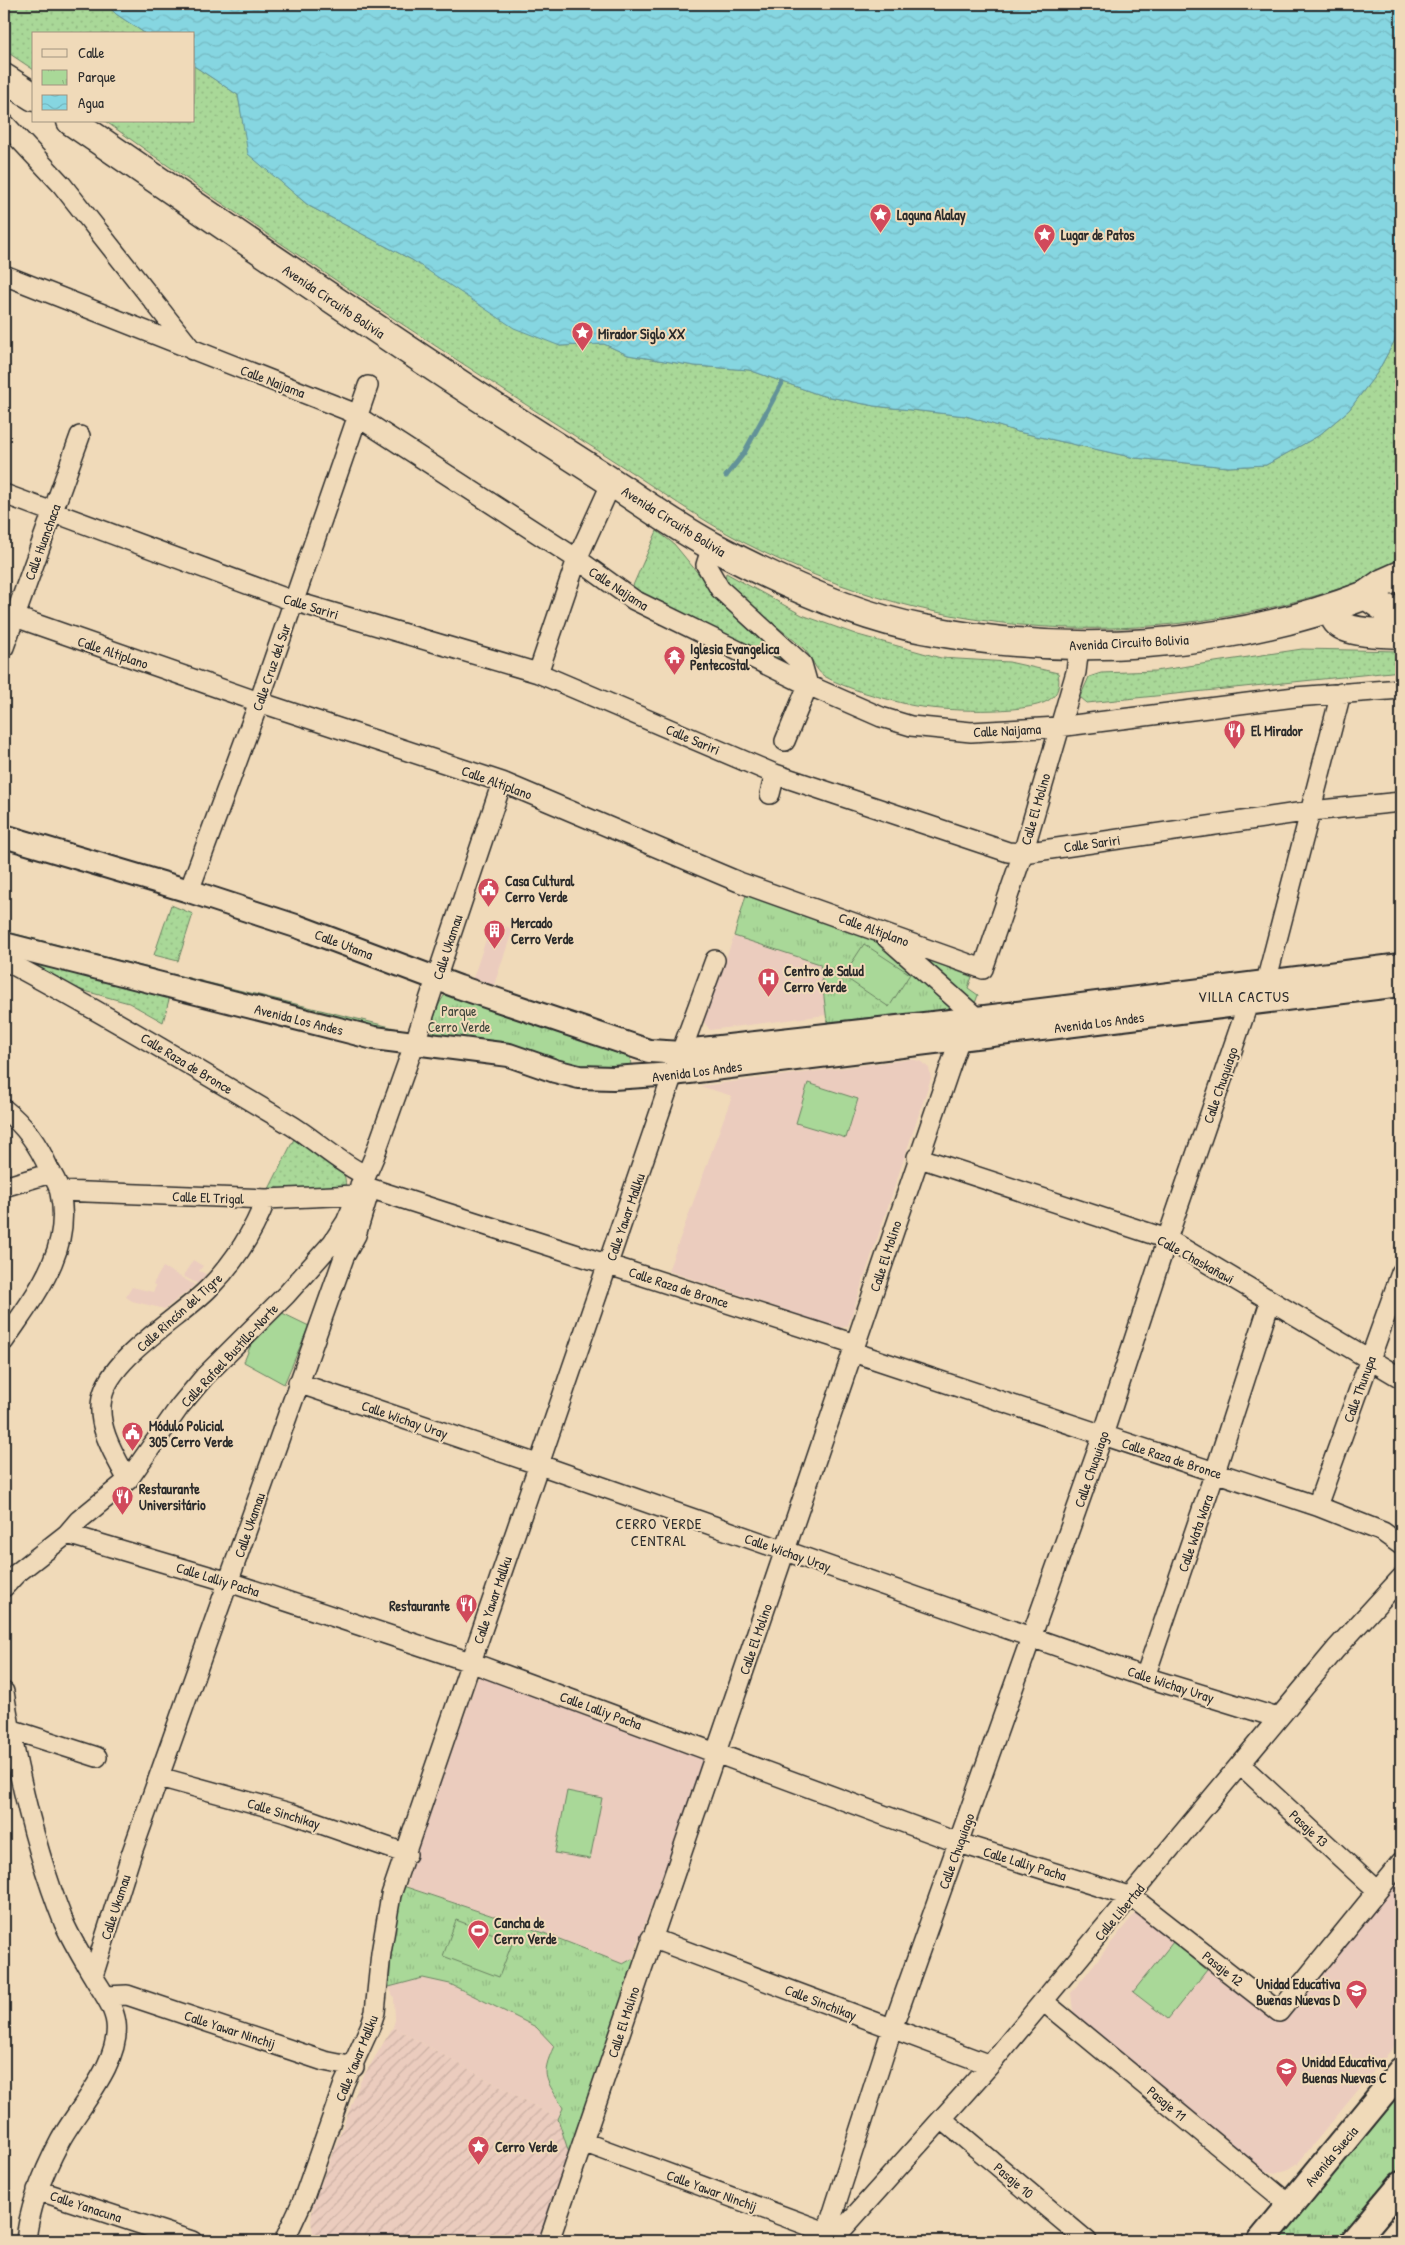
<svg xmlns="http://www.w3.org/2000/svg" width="1405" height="2245" font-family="'Patrick Hand',sans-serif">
	<defs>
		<pattern id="industrial-furrows" width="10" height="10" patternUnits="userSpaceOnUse" patternTransform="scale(1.25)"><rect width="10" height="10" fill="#ebccbe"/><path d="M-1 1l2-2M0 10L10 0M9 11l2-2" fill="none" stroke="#caafa3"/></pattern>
		<pattern id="grass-dots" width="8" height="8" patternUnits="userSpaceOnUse" patternTransform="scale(1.25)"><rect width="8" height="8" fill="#a9d898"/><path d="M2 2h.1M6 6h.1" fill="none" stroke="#92ba83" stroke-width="1.8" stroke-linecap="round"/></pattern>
		<pattern id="park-tufts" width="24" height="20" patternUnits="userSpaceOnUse" patternTransform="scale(1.25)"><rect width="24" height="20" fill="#a9d898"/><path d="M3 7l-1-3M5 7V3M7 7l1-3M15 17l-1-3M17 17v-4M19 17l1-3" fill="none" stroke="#92ba83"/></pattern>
		<pattern id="water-waves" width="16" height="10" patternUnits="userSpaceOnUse" patternTransform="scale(1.25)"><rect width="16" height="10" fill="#86d6e1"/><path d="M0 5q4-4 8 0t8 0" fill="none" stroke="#74b8c1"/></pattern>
	</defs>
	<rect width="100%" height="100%" fill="#f0dab9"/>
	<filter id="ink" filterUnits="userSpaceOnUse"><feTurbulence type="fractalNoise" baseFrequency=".02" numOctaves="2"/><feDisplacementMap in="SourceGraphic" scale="10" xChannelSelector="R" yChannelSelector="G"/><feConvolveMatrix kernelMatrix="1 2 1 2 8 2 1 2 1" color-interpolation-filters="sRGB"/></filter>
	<g filter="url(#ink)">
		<path fill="#ebccbe" d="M 492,922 L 513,929 L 494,985 L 473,978 Z
			M 734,936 L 775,939 L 820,964 L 826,1015 L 710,1030 L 703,1021 Z
			M 911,1059 L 920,1061 L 929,1068 L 931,1078 L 848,1326 L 840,1328 L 668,1271 L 732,1096 L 700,1086 Z
			M 193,1260 L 203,1266 L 199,1271 L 206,1274 L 198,1284 L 183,1276 Z
			M 163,1267 L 195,1285 L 165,1309 L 132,1301 L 126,1297 L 132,1287 L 153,1292 L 156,1286 L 153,1284 Z
			M 481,1674 L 705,1758 L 632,1959 L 623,1964 L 544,1933 L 407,1888 L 411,1869 L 477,1680 Z
			M 1401,1876 L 1401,2038 L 1298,2163 L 1289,2169 L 1276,2173 L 1265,2171 L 1073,2012 L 1071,1993 L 1139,1908 L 1280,2024 Z
			M 423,1978 L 450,1984 L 536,2027 L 554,2046 L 547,2061 L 546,2079 L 563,2108 L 558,2119 L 393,2027 L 395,2020 L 394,1998 L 389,1987 Z
			M 1401,2222 L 1401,2241 L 1385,2241 Z"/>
		<path fill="url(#industrial-furrows)" d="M 393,2027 L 558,2119 L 569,2153 L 539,2241 L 314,2241 L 311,2221 L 313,2204 L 360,2082 Z"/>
		<path fill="url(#grass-dots)" stroke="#6a8262" d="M 4,4 L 106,4 L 116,14 L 146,34 L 34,34 L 34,70 L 4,50 Z
			M 194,66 L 238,95 L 249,154 L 309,206 L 412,260 L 560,346 L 604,344 L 628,355 L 695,366 L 749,370 L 820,395 L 874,406 L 966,416 L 1018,432 L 1135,458 L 1228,467 L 1266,465 L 1318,436 L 1349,410 L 1377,373 L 1395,340 L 1401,320 L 1401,566 C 1193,651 965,652 761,551 C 715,529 673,500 631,472 C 590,445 549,420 508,393 C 372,305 237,216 105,121 L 194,121 Z
			M 657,531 L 674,544 L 724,605 L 780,654 L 786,662 L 691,621 L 631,590 Z
			M 726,573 L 802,615 L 858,635 L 941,658 L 1009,662 L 1058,673 C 1060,683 1059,694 1049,700 C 1027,715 937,711 910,705 C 883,698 848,690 824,676 C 815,670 812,657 804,649 C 782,629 756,611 732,592 L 725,580 Z
			M 1302,649 L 1401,651 L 1401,671 L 1087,703 L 1080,697 L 1089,677 L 1101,673 L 1155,671 Z
			M 171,905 L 193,914 L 178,961 L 154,955 Z
			M 4,931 L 157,970 L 155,976 L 4,935 Z
			M 26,960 L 170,996 L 163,1022 L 129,1003 L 70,987 Z
			M 168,973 L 403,1030 L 402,1035 L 167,979 Z
			M 297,1133 C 314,1146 350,1163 345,1187 L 268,1191 Z"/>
		<path fill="url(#park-tufts)" stroke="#6a8262" d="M 746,895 L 872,935 L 951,1007 L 946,1010 L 827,1022 L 820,964 L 734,936 Z
			M 915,954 L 972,977 L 968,988 L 978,995 L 974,1006 Z
			M 448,992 L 625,1056 L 630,1058 L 631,1065 L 628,1069 L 584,1069 L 433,1036 C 429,1027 439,998 448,992 Z
			M 403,1886 L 544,1933 L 623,1964 L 632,1959 L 637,1961 L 573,2156 L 569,2153 L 558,2119 L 563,2108 C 547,2079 539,2078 554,2046 L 536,2027 L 450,1984 L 423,1978 L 389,1987 L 393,1925 Z
			M 1401,2087 L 1401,2170 L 1342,2241 L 1273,2241 Z"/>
		<path fill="#a9d898" stroke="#6a8262" d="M 864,944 L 910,974 L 889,1007 L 843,976 Z
			M 808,1083 L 858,1099 L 846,1138 L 796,1123 Z
			M 276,1310 L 309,1326 L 284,1384 L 244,1362 L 250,1347 Z
			M 567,1791 L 602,1798 L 590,1859 L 555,1853 Z
			M 456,1920 L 513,1941 L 499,1977 L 443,1956 Z
			M 1173,1942 L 1207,1970 L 1168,2019 L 1133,1992 Z"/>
		<path fill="url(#water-waves)" stroke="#629298" d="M 106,4 L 1401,4 L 1401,320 L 1395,340 L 1377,373 L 1349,410 L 1318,436 L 1266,465 L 1228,467 L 1135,458 L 1018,432 L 966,416 L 874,406 L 820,395 L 749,370 L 695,366 L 628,355 L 604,344 L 560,346 L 514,328 L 412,260 L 309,206 L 248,154 L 238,95 L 194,66 L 194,34 L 146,34 L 116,14 Z"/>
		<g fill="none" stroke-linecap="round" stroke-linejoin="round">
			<path stroke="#629298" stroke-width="5" d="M 726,476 L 744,453 L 782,383"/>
			<defs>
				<path id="minor" d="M 4,123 L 62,185 L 192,350
					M 4,275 L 349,411 L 577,559 L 634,600 L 808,685 L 881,717 L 911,726 L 971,732 L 1058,727 L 1295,697 L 1401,689
					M 4,494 L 293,601 L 538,673 L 775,774 L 1008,852 L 1023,853 L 1311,811 L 1401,802
					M 712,546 L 706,565 L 720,589 L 802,664 L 808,685 L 785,741
					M 4,613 L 259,702 L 502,782 L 739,882 L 983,969 L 1023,853 L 1076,672 L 1079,647
					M 4,647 L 80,436
					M 538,673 L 577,559 L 612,482
					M 770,794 L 775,774
					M 189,891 L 259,702 L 368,386
					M 887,938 L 977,1018
					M 4,960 C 100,1011 193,1067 286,1122 C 314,1138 336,1161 365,1175
					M 4,1109 C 25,1126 38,1144 49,1169 C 53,1176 59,1185 60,1193 C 73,1251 34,1296 4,1341
					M 917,1157 L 1167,1239 L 1401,1378
					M 360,1185 L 855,1344
					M 4,1187 L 51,1173
					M 60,1191 L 266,1199 L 356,1195
					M 853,1352 L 1317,1506 L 1383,1532 L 1401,1545
					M 298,1383 L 540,1465 L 1145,1677 L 1278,1718
					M 128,1480 C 115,1456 96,1427 102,1398 C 110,1357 181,1317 209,1288 C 235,1262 253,1233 266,1199
					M 1317,1506 L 1401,1273
					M 67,1534 L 229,1582 L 470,1662 L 959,1843 L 1132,1897 L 1279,2012 L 1401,1862
					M 4,1587 L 16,1574 L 67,1534 L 79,1520 L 128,1480 L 180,1406 L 205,1376 L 286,1295 L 333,1242 L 346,1222 L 374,1157 L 414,1045 L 502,782
					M 1145,1677 L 1215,1472 L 1270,1302
					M 4,1692 C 16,1766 36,1853 64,1923 C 72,1941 83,1959 93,1976 C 101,1990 114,2006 116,2023 C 121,2063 77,2109 60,2141 C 43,2173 29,2206 26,2241
					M 10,1729 L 97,1757
					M 1241,1765 L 1377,1891
					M 159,1777 L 290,1813 L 407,1854
					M 651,1938 L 990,2065
					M 93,1976 L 131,1855 L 344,1257 L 356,1235 L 369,1192
					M 106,1996 L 127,1995 L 324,2061 L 354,2067
					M 1043,2001 L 1290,2205
					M 942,2119 L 1087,2241
					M 583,2142 L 826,2232 L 837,2233
					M 37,2190 L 192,2241
					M 284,2241 L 303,2200 L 344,2084 L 370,2027 L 375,2012 L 381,1953 L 391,1895 L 673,1074 L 715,960
					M 549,2241 L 960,1038
					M 824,2241 L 892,2029 L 1103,1435 L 1167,1239 L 1248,1004 L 1266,982 L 1341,693
					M 832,2241 L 990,2065 L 1336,1649 L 1401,1578"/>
				<path id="tertiary" d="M 4,836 L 189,891 L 299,927 L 459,987 L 649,1051 L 682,1053 L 693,1050 L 977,1018 L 1401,965
					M 4,944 L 374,1038 L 509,1055 L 555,1071 L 579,1077 L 613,1078 L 673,1074 L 1401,985"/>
				<path id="secondary" d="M 1261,2241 L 1401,2071
					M 1354,2241 L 1401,2185"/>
				<path id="primary" d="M 1366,595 L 1383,583 L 1401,575"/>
				<path id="trunk" d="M 4,78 L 34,97
					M 71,121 C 213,218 355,316 499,410 C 540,436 581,462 622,489 C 652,509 682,530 714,547 C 776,580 854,616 923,629 C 1070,658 1226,649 1366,595 L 1386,609 L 1401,611
					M 1332,608 C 1333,612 1334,616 1336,620 C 1344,634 1386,633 1401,634"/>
			</defs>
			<use href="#minor" stroke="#2b2b2b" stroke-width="22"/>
			<use href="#tertiary" stroke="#2b2b2b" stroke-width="26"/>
			<use href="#secondary" stroke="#2b2b2b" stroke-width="30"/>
			<use href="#primary" stroke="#2b2b2b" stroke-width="31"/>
			<use href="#trunk" stroke="#2b2b2b" stroke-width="31"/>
			<use href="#minor" stroke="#f0dab9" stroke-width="19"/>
			<use href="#tertiary" stroke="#f0dab9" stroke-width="22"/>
			<use href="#secondary" stroke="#f0dab9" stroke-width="26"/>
			<use href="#primary" stroke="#f0dab9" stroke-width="28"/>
			<use href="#trunk" stroke="#f0dab9" stroke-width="28"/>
		</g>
	</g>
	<defs>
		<symbol id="sight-pin" viewBox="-11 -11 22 30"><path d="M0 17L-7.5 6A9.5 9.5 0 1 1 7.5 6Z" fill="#d1495b" stroke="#f0dab9"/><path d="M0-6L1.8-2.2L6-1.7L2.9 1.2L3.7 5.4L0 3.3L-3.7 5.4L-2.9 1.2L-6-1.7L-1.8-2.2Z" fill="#fff"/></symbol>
		<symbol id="temple-pin" viewBox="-11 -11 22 30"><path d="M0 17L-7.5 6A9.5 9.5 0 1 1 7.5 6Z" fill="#d1495b" stroke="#f0dab9"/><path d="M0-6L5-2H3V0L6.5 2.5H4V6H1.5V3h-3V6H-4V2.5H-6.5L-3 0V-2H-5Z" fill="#fff"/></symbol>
		<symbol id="restaurant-pin" viewBox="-11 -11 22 30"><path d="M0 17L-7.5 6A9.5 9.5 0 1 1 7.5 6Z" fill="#d1495b" stroke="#f0dab9"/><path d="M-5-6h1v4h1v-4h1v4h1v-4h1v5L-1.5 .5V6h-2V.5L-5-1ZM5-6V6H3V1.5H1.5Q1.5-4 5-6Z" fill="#fff"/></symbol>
		<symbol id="civic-pin" viewBox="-11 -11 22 30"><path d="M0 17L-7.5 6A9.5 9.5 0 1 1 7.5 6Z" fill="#d1495b" stroke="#f0dab9"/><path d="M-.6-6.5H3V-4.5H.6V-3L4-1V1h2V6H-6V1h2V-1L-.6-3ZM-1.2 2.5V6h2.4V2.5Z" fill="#fff"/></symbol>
		<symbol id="building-pin" viewBox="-11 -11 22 30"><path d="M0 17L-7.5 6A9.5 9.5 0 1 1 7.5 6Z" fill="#d1495b" stroke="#f0dab9"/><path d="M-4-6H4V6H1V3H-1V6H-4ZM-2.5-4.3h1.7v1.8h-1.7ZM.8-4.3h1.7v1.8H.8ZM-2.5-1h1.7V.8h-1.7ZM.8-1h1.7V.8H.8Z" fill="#fff"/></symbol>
		<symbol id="hospital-pin" viewBox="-11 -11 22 30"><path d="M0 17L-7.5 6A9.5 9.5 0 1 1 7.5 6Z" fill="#d1495b" stroke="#f0dab9"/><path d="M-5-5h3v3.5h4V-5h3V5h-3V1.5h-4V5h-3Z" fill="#fff"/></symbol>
		<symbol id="stadium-pin" viewBox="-11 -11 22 30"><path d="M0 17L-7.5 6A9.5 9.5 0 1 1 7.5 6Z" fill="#d1495b" stroke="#f0dab9"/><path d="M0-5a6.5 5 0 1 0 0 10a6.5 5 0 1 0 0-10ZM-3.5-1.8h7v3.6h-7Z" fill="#fff"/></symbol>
		<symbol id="school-pin" viewBox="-11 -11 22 30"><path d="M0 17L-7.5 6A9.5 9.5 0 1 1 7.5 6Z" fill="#d1495b" stroke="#f0dab9"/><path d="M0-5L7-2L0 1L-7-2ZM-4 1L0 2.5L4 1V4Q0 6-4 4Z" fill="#fff"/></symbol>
	</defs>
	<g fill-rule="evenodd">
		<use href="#sight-pin" x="868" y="202" width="25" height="34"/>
		<use href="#sight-pin" x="1032" y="222" width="25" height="34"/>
		<use href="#sight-pin" x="570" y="320" width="25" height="34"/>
		<use href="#temple-pin" x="662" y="644" width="25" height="34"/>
		<use href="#restaurant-pin" x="1222" y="718" width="25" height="34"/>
		<use href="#civic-pin" x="476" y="876" width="25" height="34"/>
		<use href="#building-pin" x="482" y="918" width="25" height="34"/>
		<use href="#hospital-pin" x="756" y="966" width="25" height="34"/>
		<use href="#civic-pin" x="120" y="1420" width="25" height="34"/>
		<use href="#restaurant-pin" x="110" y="1484" width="25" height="34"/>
		<use href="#restaurant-pin" x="454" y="1592" width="25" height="34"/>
		<use href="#stadium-pin" x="466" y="1918" width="25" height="34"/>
		<use href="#school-pin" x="1344" y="1978" width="25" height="34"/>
		<use href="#school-pin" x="1274" y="2056" width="25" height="34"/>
		<use href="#sight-pin" x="466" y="2134" width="25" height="34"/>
	</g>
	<g text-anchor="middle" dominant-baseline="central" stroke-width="4" stroke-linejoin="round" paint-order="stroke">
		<g font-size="14" font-weight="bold" fill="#2b2b2b" stroke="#f0dab9" text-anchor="start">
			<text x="897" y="214">Laguna Alalay</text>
			<text x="1061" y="234">Lugar de Patos</text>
			<text x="598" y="333">Mirador Siglo XX</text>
			<text x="690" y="648">Iglesia Evangelica<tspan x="690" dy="16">Pentecostal</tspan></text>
			<text x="1251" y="730">El Mirador</text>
			<text x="505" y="880">Casa Cultural<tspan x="505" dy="16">Cerro Verde</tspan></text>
			<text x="511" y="922">Mercado<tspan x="511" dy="16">Cerro Verde</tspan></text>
			<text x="784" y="970">Centro de Salud<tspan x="784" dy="16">Cerro Verde</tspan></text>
			<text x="149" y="1425">Módulo Policial<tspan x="149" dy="16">305 Cerro Verde</tspan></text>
			<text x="139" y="1488">Restaurante<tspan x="139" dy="16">Universitário</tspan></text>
			<text x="450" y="1605" text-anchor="end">Restaurante</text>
			<text x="494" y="1922">Cancha de<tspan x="494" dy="16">Cerro Verde</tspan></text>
			<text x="1340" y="1983" text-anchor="end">Unidad Educativa<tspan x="1340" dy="16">Buenas Nuevas D</tspan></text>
			<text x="1302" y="2061">Unidad Educativa<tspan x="1302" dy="16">Buenas Nuevas C</tspan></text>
			<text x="495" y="2146">Cerro Verde</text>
		</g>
		<g font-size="14" fill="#2b2b2b" stroke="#f0dab9">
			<text transform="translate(334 301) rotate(34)">Avenida Circuito Bolivia</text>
			<text transform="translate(273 381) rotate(21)">Calle Naijama</text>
			<text transform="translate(674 521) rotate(32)">Avenida Circuito Bolivia</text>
			<text transform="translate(42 542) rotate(-70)">Calle Huanchaca</text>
			<text transform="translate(619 588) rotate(33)">Calle Naijama</text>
			<text transform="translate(311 606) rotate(17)">Calle Sariri</text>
			<text transform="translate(1129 642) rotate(-3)">Avenida Circuito Bolivia</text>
			<text transform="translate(113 652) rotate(19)">Calle Altiplano</text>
			<text transform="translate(271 667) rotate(-71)">Calle Cruz del Sur</text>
			<text transform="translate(1007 730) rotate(-3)">Calle Naijama</text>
			<text transform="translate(693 739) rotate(23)">Calle Sariri</text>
			<text transform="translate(497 782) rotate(20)">Calle Altiplano</text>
			<text transform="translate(1035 809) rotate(-74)">Calle El Molino</text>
			<text transform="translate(1092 843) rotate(-8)">Calle Sariri</text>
			<text transform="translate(874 929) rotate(20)">Calle Altiplano</text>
			<text transform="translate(344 944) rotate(21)">Calle Utama</text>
			<text transform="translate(447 947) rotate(-72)">Calle Ukamau</text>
			<text transform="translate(299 1019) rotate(14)">Avenida Los Andes</text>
			<text transform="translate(1099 1022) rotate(-7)">Avenida Los Andes</text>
			<text transform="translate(187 1063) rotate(31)">Calle Raza de Bronce</text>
			<text transform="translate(697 1071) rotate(-7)">Avenida Los Andes</text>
			<text transform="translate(1220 1085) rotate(-71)">Calle Chuquiago</text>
			<text transform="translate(208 1197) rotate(2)">Calle El Trigal</text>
			<text transform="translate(625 1217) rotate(-71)">Calle Yawar Mallku</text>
			<text transform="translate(885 1256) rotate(-72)">Calle El Molino</text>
			<text transform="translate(1196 1259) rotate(29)">Calle Chaskañawi</text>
			<text transform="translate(679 1287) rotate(18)">Calle Raza de Bronce</text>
			<text transform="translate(179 1312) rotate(-42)">Calle Rincón del Tigre</text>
			<text transform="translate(229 1355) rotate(-47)">Calle Rafael Bustillo-Norte</text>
			<text transform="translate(1359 1389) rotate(-70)">Calle Thunupa</text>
			<text transform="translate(405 1419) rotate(19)">Calle Wichay Uray</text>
			<text transform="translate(1172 1458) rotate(18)">Calle Raza de Bronce</text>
			<text transform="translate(1091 1469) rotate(-71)">Calle Chuquiago</text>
			<text transform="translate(249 1525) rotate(-71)">Calle Ukamau</text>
			<text transform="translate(1195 1533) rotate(-71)">Calle Wata Wara</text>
			<text transform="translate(788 1552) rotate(19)">Calle Wichay Uray</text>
			<text transform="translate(218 1579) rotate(17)">Calle Lalliy Pacha</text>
			<text transform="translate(492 1600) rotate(-71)">Calle Yawar Mallku</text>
			<text transform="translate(755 1639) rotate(-71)">Calle El Molino</text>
			<text transform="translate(1171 1684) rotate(18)">Calle Wichay Uray</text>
			<text transform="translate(601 1710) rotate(20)">Calle Lalliy Pacha</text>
			<text transform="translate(284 1813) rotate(17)">Calle Sinchikay</text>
			<text transform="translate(1309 1828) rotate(43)">Pasaje 13</text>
			<text transform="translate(956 1851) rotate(-70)">Calle Chuquiago</text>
			<text transform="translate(1025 1863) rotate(17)">Calle Lalliy Pacha</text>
			<text transform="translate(115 1907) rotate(-72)">Calle Ukamau</text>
			<text transform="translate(1119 1912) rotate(-50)">Calle Libertad</text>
			<text transform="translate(1223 1968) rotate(38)">Pasaje 12</text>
			<text transform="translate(821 2002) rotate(21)">Calle Sinchikay</text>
			<text transform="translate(623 2022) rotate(-72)">Calle El Molino</text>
			<text transform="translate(230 2029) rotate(18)">Calle Yawar Ninchij</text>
			<text transform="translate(356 2058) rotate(-68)">Calle Yawar Mallku</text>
			<text transform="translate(1167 2103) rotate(40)">Pasaje 11</text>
			<text transform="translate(1331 2156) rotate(-50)">Avenida Suecia</text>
			<text transform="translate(1014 2180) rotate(40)">Pasaje 10</text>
			<text transform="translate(712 2190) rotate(20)">Calle Yawar Ninchij</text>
			<text transform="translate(86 2206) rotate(18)">Calle Yanacuna</text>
		</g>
		<g font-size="14" fill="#3e453b" stroke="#f0dab9">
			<text x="459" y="1010">Parque<tspan x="459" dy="16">Cerro Verde</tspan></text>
		</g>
		<g font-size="15" letter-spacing="1" fill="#2b2b2b" stroke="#f0dab9">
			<text x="1244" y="996">VILLA CACTUS</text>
			<text x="659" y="1523">CERRO VERDE<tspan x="659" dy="17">CENTRAL</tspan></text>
		</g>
	</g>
	<rect width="1405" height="2245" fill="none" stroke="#f0dab9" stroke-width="20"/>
	<rect x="10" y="10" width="1385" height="2225" fill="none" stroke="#2b2b2b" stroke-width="2" filter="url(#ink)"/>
	<rect x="32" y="32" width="162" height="90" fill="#f0dab9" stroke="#a19480"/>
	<rect x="42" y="49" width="25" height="8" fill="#f0dab9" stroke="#a19480"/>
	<text x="78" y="58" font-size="15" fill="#2b2b2b">Calle</text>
	<rect x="42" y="70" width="25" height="15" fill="url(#park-tufts)" stroke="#a19480"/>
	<text x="78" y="82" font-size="15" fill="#2b2b2b">Parque</text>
	<rect x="42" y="95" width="25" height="15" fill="url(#water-waves)" stroke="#a19480"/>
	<text x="78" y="108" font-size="15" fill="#2b2b2b">Agua</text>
</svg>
